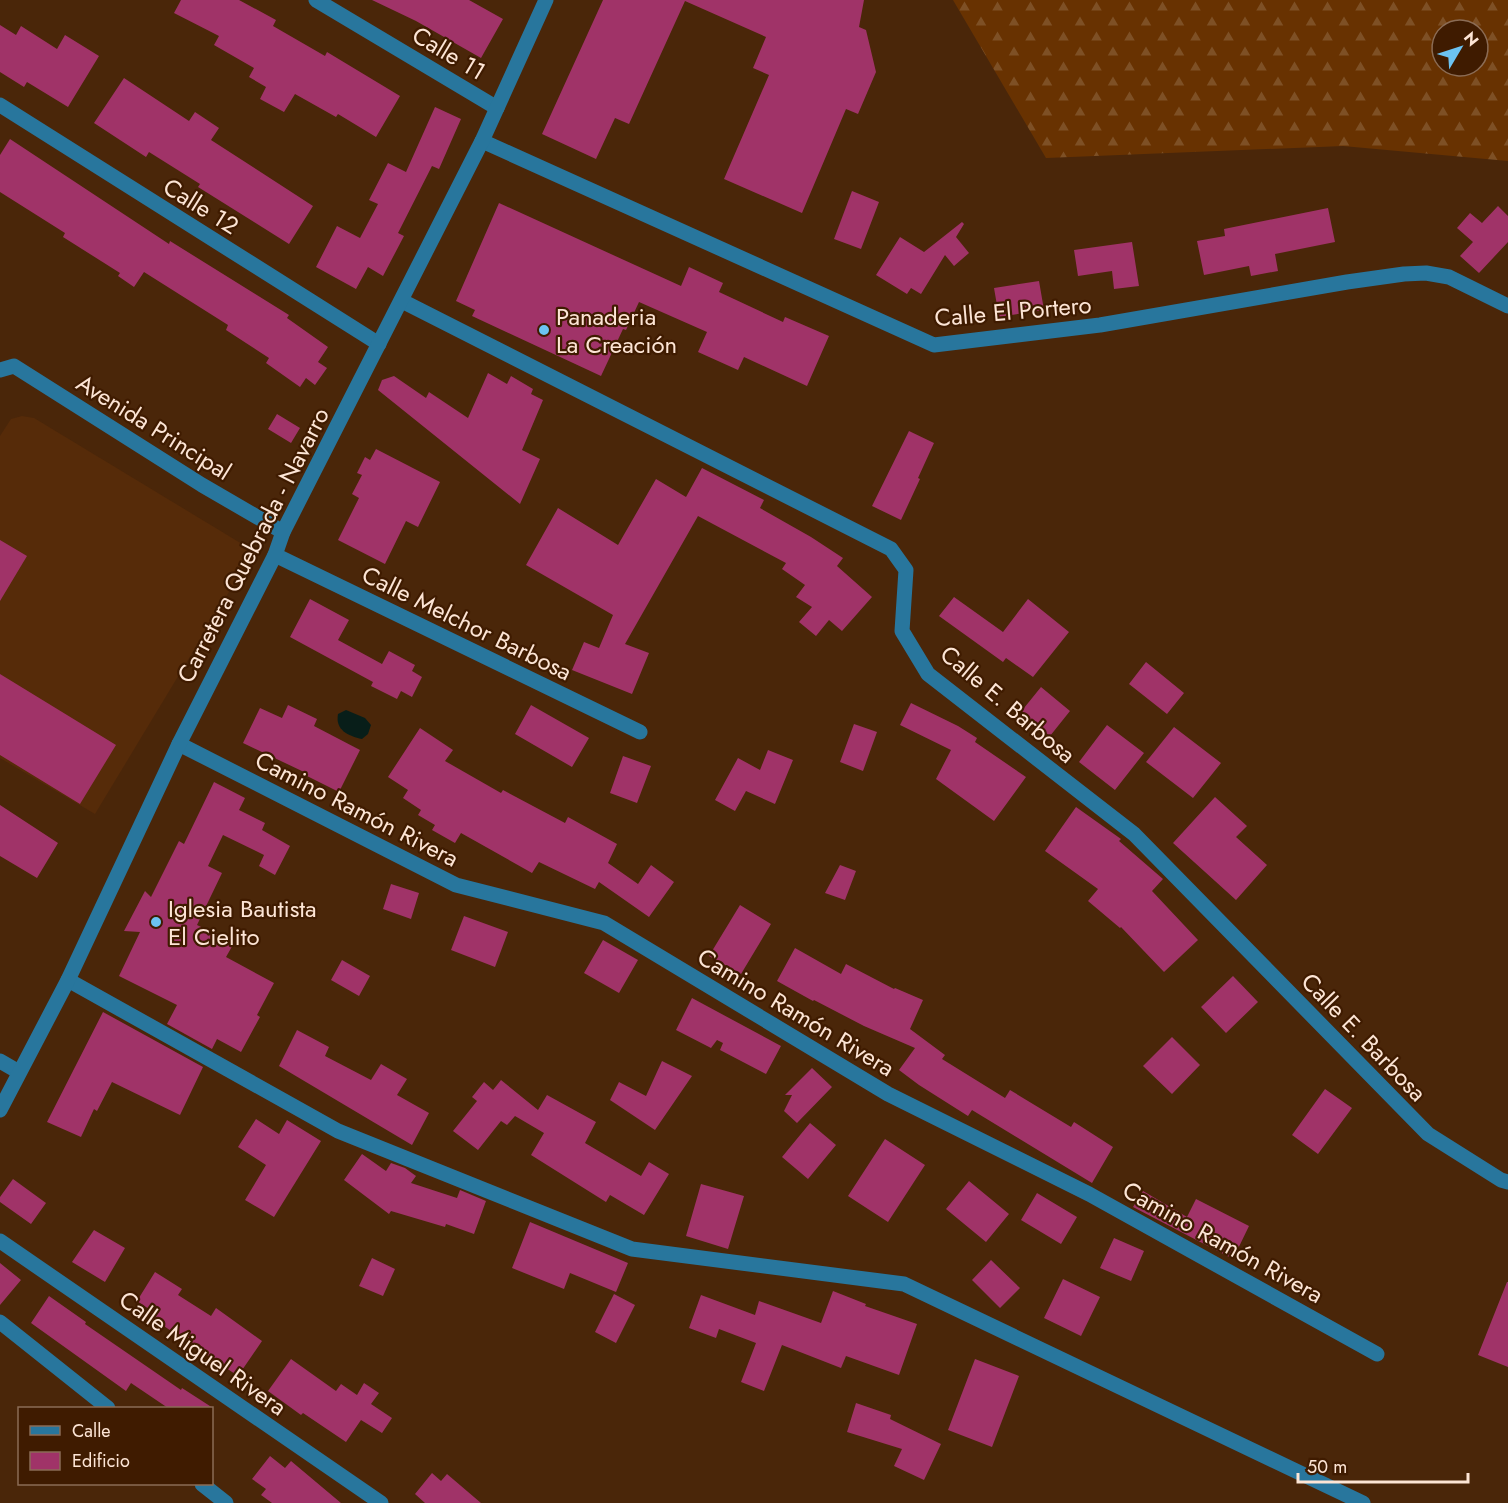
<svg xmlns="http://www.w3.org/2000/svg" width="1508" height="1503" font-family="Jost,sans-serif">
	<defs>
		<pattern id="forest-firs" width="22" height="20" patternUnits="userSpaceOnUse" patternTransform="scale(1.5)"><rect width="22" height="20" fill="#683201"/><path d="M5 1l3.5 6h-7zM16 11l3.5 6h-7z" fill="#7e5025"/></pattern>
	</defs>
	<rect width="100%" height="100%" fill="#4a2609"/>
	<path fill="#562b09" d="M 22,416 L 34,418 L 247,547 L 249,554 L 247,562 L 95,814 L 0,758 L 0,436 L 11,419 Z"/>
	<path fill="url(#forest-firs)" fill-rule="evenodd" d="M 953,0 L 1508,0 L 1508,161 L 1343,146 L 1046,158 ZM 1442,30 L 1478,30 L 1478,66 L 1442,66 Z"/>
	<path fill="#081e19" d="M 346,710 L 365,718 L 371,725 L 368,734 L 362,739 C 348,736 335,730 338,714 Z"/>
	<path fill="#a03368" d="M 181,0 L 239,0 L 276,20 L 273,26 L 325,56 L 327,52 L 400,96 L 376,137 L 338,114 L 336,117 L 295,94 L 284,112 L 260,99 L 266,87 L 249,77 L 254,68 L 214,45 L 219,36 L 174,13 Z
		M 372,0 L 469,0 L 503,19 L 481,58 L 416,21 Z
		M 603,0 L 864,0 L 859,27 L 866,30 L 876,72 L 858,114 L 846,109 L 802,213 L 724,179 L 769,75 L 753,68 L 766,37 L 685,1 L 629,124 L 615,118 L 596,159 L 542,134 Z
		M 0,25 L 16,35 L 21,26 L 57,49 L 65,35 L 99,56 L 68,107 L 27,82 L 24,87 L 0,72 Z
		M 124,78 L 189,121 L 195,112 L 219,128 L 211,140 L 313,206 L 289,244 L 198,187 L 200,184 L 149,152 L 146,157 L 94,123 Z
		M 435,107 L 461,119 L 439,169 L 432,166 L 398,233 L 404,236 L 383,276 L 368,267 L 356,289 L 316,267 L 337,226 L 360,238 L 378,204 L 369,200 L 388,163 L 406,172 Z
		M 10,139 L 169,244 L 170,241 L 289,315 L 287,318 L 328,347 L 318,362 L 327,368 L 315,385 L 306,378 L 300,387 L 266,363 L 269,358 L 226,330 L 228,325 L 144,272 L 134,287 L 118,276 L 120,273 L 63,237 L 65,233 L 0,192 L 0,155 Z
		M 852,191 L 879,202 L 861,249 L 834,239 Z
		M 499,203 L 681,286 L 689,267 L 723,283 L 719,292 L 783,322 L 785,317 L 829,336 L 807,386 L 744,357 L 738,370 L 698,352 L 707,332 L 639,302 L 626,330 L 623,329 L 601,376 L 472,316 L 475,310 L 456,301 Z
		M 1498,206 L 1508,216 L 1508,242 L 1479,273 L 1460,256 L 1473,242 L 1457,228 L 1470,213 L 1482,223 Z
		M 1328,208 L 1335,242 L 1275,254 L 1278,271 L 1251,276 L 1249,266 L 1204,275 L 1197,241 L 1225,236 L 1224,229 Z
		M 962,222 L 964,224 L 956,237 L 969,253 L 954,266 L 945,255 L 921,294 L 911,288 L 907,294 L 876,275 L 900,237 L 924,252 Z
		M 1132,242 L 1139,286 L 1114,289 L 1112,271 L 1078,276 L 1074,250 Z
		M 1039,281 L 1044,310 L 999,317 L 994,288 Z
		M 488,373 L 507,384 L 511,376 L 533,389 L 531,394 L 543,400 L 522,450 L 540,459 L 520,504 L 378,390 L 382,380 L 394,376 L 426,398 L 429,392 L 468,418 Z
		M 277,414 L 300,428 L 291,443 L 268,429 Z
		M 909,431 L 934,443 L 918,478 L 920,479 L 901,520 L 872,506 Z
		M 376,449 L 440,482 L 418,527 L 406,521 L 385,564 L 338,540 L 359,498 L 352,494 L 362,475 L 357,473 L 365,457 L 370,460 Z
		M 702,468 L 764,500 L 760,508 L 811,537 L 843,558 L 837,566 L 872,597 L 842,631 L 829,620 L 816,636 L 799,622 L 812,607 L 796,597 L 805,585 L 782,569 L 786,563 L 698,516 L 625,644 L 649,653 L 632,694 L 572,670 L 584,642 L 599,648 L 613,615 L 526,565 L 558,508 L 618,545 L 656,479 L 686,497 Z
		M 0,540 L 27,556 L 0,601 Z
		M 954,597 L 1003,632 L 1028,599 L 1069,632 L 1033,677 L 1006,658 L 1003,662 L 939,616 Z
		M 310,599 L 349,620 L 338,640 L 382,664 L 389,651 L 415,665 L 412,671 L 422,677 L 412,697 L 401,691 L 397,699 L 371,686 L 373,682 L 290,637 Z
		M 1146,662 L 1184,693 L 1167,714 L 1129,684 Z
		M 0,674 L 116,745 L 80,804 L 0,755 Z
		M 1041,687 L 1070,711 L 1050,736 L 1020,713 Z
		M 911,703 L 958,726 L 977,738 L 975,742 L 1026,777 L 994,821 L 936,779 L 951,750 L 900,725 Z
		M 288,705 L 317,719 L 314,726 L 360,750 L 339,792 L 303,774 L 304,772 L 243,743 L 260,708 L 282,718 Z
		M 531,705 L 589,738 L 572,767 L 515,734 Z
		M 854,724 L 877,732 L 863,771 L 840,762 Z
		M 1107,725 L 1144,753 L 1115,790 L 1079,762 Z
		M 1174,727 L 1221,763 L 1193,798 L 1146,762 Z
		M 420,728 L 453,750 L 445,761 L 501,793 L 503,790 L 565,823 L 568,817 L 617,844 L 608,863 L 638,884 L 651,865 L 674,882 L 649,917 L 599,882 L 595,889 L 539,862 L 532,873 L 461,833 L 455,843 L 432,830 L 435,825 L 418,815 L 421,810 L 403,798 L 408,790 L 388,777 Z
		M 768,750 L 793,760 L 775,804 L 746,791 L 735,811 L 715,800 L 738,758 L 760,770 Z
		M 623,756 L 651,766 L 637,803 L 610,793 Z
		M 214,782 L 245,798 L 239,810 L 265,823 L 262,830 L 290,846 L 275,875 L 259,866 L 264,855 L 223,835 L 208,866 L 222,873 L 197,925 L 234,943 L 226,957 L 274,983 L 257,1015 L 260,1017 L 241,1052 L 217,1039 L 212,1049 L 167,1024 L 177,1005 L 119,976 L 140,932 L 124,931 L 145,891 L 151,897 L 179,841 L 184,844 Z
		M 1215,797 L 1247,826 L 1236,837 L 1267,865 L 1236,900 L 1173,843 Z
		M 0,805 L 58,843 L 37,878 L 0,856 Z
		M 1076,807 L 1121,839 L 1119,841 L 1163,879 L 1152,891 L 1198,940 L 1164,972 L 1121,927 L 1120,928 L 1088,901 L 1098,889 L 1045,851 Z
		M 840,865 L 856,871 L 845,900 L 825,893 Z
		M 391,884 L 419,893 L 411,919 L 383,909 Z
		M 740,905 L 771,924 L 741,974 L 709,956 Z
		M 464,916 L 508,932 L 495,967 L 451,950 Z
		M 603,940 L 638,960 L 619,993 L 584,973 Z
		M 795,948 L 841,974 L 846,964 L 894,989 L 895,988 L 923,1000 L 910,1029 L 945,1055 L 942,1059 L 1005,1098 L 1010,1090 L 1071,1127 L 1074,1122 L 1113,1147 L 1092,1183 L 972,1110 L 968,1116 L 919,1085 L 899,1070 L 915,1048 L 864,1026 L 814,1000 L 813,1001 L 777,981 Z
		M 342,960 L 370,976 L 359,996 L 331,980 Z
		M 1233,976 L 1258,1002 L 1226,1033 L 1201,1007 Z
		M 692,998 L 781,1046 L 766,1074 L 720,1050 L 723,1043 L 717,1040 L 711,1048 L 676,1030 Z
		M 103,1012 L 203,1067 L 180,1115 L 112,1082 L 97,1111 L 94,1109 L 81,1137 L 47,1122 Z
		M 297,1030 L 329,1047 L 325,1056 L 371,1080 L 381,1064 L 407,1079 L 397,1095 L 429,1113 L 412,1145 L 279,1066 Z
		M 1172,1037 L 1200,1065 L 1172,1094 L 1143,1066 Z
		M 662,1061 L 692,1076 L 655,1130 L 610,1100 L 619,1082 L 646,1096 Z
		M 812,1068 L 832,1087 L 797,1123 L 784,1111 L 792,1095 L 785,1095 Z
		M 501,1080 L 538,1110 L 547,1095 L 596,1122 L 585,1143 L 641,1176 L 649,1162 L 669,1174 L 644,1215 L 610,1195 L 606,1202 L 531,1155 L 544,1133 L 515,1116 L 507,1125 L 501,1121 L 478,1150 L 453,1131 L 477,1101 L 472,1097 L 484,1082 L 493,1090 Z
		M 1325,1089 L 1352,1108 L 1318,1154 L 1292,1135 Z
		M 256,1119 L 279,1134 L 287,1120 L 321,1141 L 274,1217 L 245,1200 L 266,1165 L 238,1147 Z
		M 810,1123 L 836,1145 L 808,1179 L 782,1157 Z
		M 885,1139 L 925,1165 L 888,1222 L 848,1196 Z
		M 362,1154 L 386,1171 L 391,1163 L 405,1168 L 416,1176 L 411,1183 L 457,1198 L 460,1190 L 486,1201 L 474,1234 L 446,1224 L 445,1227 L 391,1211 L 389,1214 L 344,1180 Z
		M 13,1179 L 46,1203 L 31,1224 L 0,1202 L 0,1197 Z
		M 969,1181 L 1009,1214 L 986,1242 L 946,1209 Z
		M 701,1184 L 744,1196 L 728,1249 L 686,1236 Z
		M 1143,1191 L 1187,1217 L 1196,1199 L 1249,1226 L 1233,1259 L 1133,1207 Z
		M 1037,1193 L 1077,1217 L 1061,1244 L 1021,1220 Z
		M 530,1222 L 628,1263 L 616,1292 L 570,1273 L 564,1289 L 512,1268 Z
		M 94,1230 L 125,1248 L 105,1282 L 72,1262 Z
		M 1114,1238 L 1144,1251 L 1131,1281 L 1100,1268 Z
		M 372,1258 L 395,1269 L 383,1296 L 359,1286 Z
		M 991,1260 L 1020,1288 L 1000,1308 L 972,1280 Z
		M 0,1263 L 21,1280 L 0,1305 Z
		M 155,1272 L 182,1289 L 178,1295 L 211,1316 L 216,1308 L 262,1341 L 238,1376 L 149,1316 L 152,1311 L 137,1301 Z
		M 1063,1279 L 1100,1297 L 1081,1336 L 1044,1318 Z
		M 1507,1282 L 1508,1282 L 1508,1367 L 1478,1355 Z
		M 833,1291 L 866,1304 L 865,1306 L 917,1324 L 899,1375 L 846,1356 L 841,1368 L 782,1345 L 764,1391 L 741,1382 L 756,1343 L 719,1329 L 716,1338 L 689,1328 L 701,1295 L 755,1315 L 759,1301 L 821,1323 Z
		M 614,1294 L 635,1305 L 616,1343 L 595,1332 Z
		M 49,1296 L 86,1322 L 85,1324 L 181,1390 L 182,1388 L 213,1408 L 168,1408 L 131,1383 L 126,1391 L 31,1323 Z
		M 291,1359 L 336,1391 L 341,1384 L 357,1395 L 364,1383 L 379,1393 L 371,1404 L 392,1418 L 382,1433 L 361,1420 L 346,1442 L 303,1413 L 301,1415 L 268,1391 Z
		M 975,1359 L 1019,1376 L 992,1447 L 948,1430 Z
		M 856,1403 L 891,1415 L 890,1419 L 941,1444 L 924,1480 L 894,1466 L 902,1449 L 847,1432 Z
		M 270,1456 L 285,1468 L 291,1461 L 341,1503 L 272,1503 L 261,1495 L 266,1489 L 252,1479 Z
		M 432,1473 L 441,1481 L 447,1474 L 481,1503 L 425,1503 L 415,1494 Z"/>
	<g fill="none" stroke-linecap="round" stroke-linejoin="round">
		<path stroke="#28769d" stroke-width="15" d="M 316,0 L 497,108
			M 0,105 L 379,344
			M 482,141 L 934,345 L 1100,325 L 1347,282 L 1404,274 L 1426,273 L 1449,277 L 1508,306
			M 402,301 L 891,549 L 906,570 L 902,631 L 928,674 L 1134,834 L 1428,1134 L 1501,1180 L 1508,1182
			M 0,370 L 14,366 L 202,485 L 283,532
			M 275,555 L 640,732
			M 179,744 L 456,885 L 604,923 L 888,1094 L 1089,1194 L 1377,1354
			M 68,980 L 338,1131 L 632,1249 L 904,1284 L 1363,1503
			M 0,1061 L 19,1072
			M 0,1241 L 381,1503
			M 0,1322 L 108,1408
			M 202,1484 L 226,1503"/>
		<path stroke="#28769d" stroke-width="15" d="M 0,1110 L 68,980 L 179,744 L 275,555 L 283,532 L 482,141 L 546,0"/>
	</g>
	<g fill="#6cc3f2" stroke="#3f1b00" stroke-width="2">
		<circle cx="544" cy="330" r="6"/>
		<circle cx="156" cy="922" r="6"/>
	</g>
	<g text-anchor="middle" dominant-baseline="central" stroke-width="4.5" stroke-linejoin="round" paint-order="stroke">
		<g font-size="24" fill="#fde5d5" stroke="#3f1b00">
			<text transform="translate(449 53) rotate(31)">Calle 11</text>
			<text transform="translate(201 206) rotate(32)">Calle 12</text>
			<text transform="translate(1013 311) rotate(-5)">Calle El Portero</text>
			<text transform="translate(154 427) rotate(32)">Avenida Principal</text>
			<text transform="translate(253 545) rotate(-63)">Carretera Quebrada - Navarro</text>
			<text transform="translate(467 623) rotate(26)">Calle Melchor Barbosa</text>
			<text transform="translate(1008 704) rotate(40)">Calle E. Barbosa</text>
			<text transform="translate(357 809) rotate(27)">Camino Ramón Rivera</text>
			<text transform="translate(796 1012) rotate(31)">Camino Ramón Rivera</text>
			<text transform="translate(1364 1037) rotate(46)">Calle E. Barbosa</text>
			<text transform="translate(1223 1242) rotate(29)">Camino Ramón Rivera</text>
			<text transform="translate(203 1353) rotate(35)">Calle Miguel Rivera</text>
		</g>
		<g font-size="24" fill="#fde5d5" stroke="#3f1b00" text-anchor="start">
			<text x="556" y="316">Panaderia<tspan x="556" dy="28">La Creación</tspan></text>
			<text x="168" y="908">Iglesia Bautista<tspan x="168" dy="28">El Cielito</tspan></text>
		</g>
	</g>
	<rect x="18" y="1407" width="195" height="78" fill="#3f1b00" stroke="#8b6c55" stroke-width="1.5"/>
	<rect x="30" y="1426" width="30" height="9" fill="#28769d" stroke="#8b6c55" stroke-width="1.5"/>
	<text x="72" y="1437" font-size="18" fill="#fde5d5">Calle</text>
	<rect x="30" y="1452" width="30" height="18" fill="#a03368" stroke="#8b6c55" stroke-width="1.5"/>
	<text x="72" y="1467" font-size="18" fill="#fde5d5">Edificio</text>
	<g transform="translate(1460 48) rotate(51)"><circle r="28" fill="#3f1b00" stroke="#8b6c55" stroke-width="1.5"/>
	<path d="M0-4.5L10 22L0 15L-10 22Z" fill="#6cc3f2"/>
	<text y="-9" font-size="16" font-weight="bold" text-anchor="middle" fill="#fde5d5">N</text>
	</g>
	<path d="M1298 1473v9h170v-9" fill="none" stroke="#fde5d5" stroke-width="3"/>
	<text x="1307" y="1473" font-size="18" fill="#fde5d5" stroke="#3f1b00" stroke-width="4.5" paint-order="stroke">50 m</text>
</svg>
